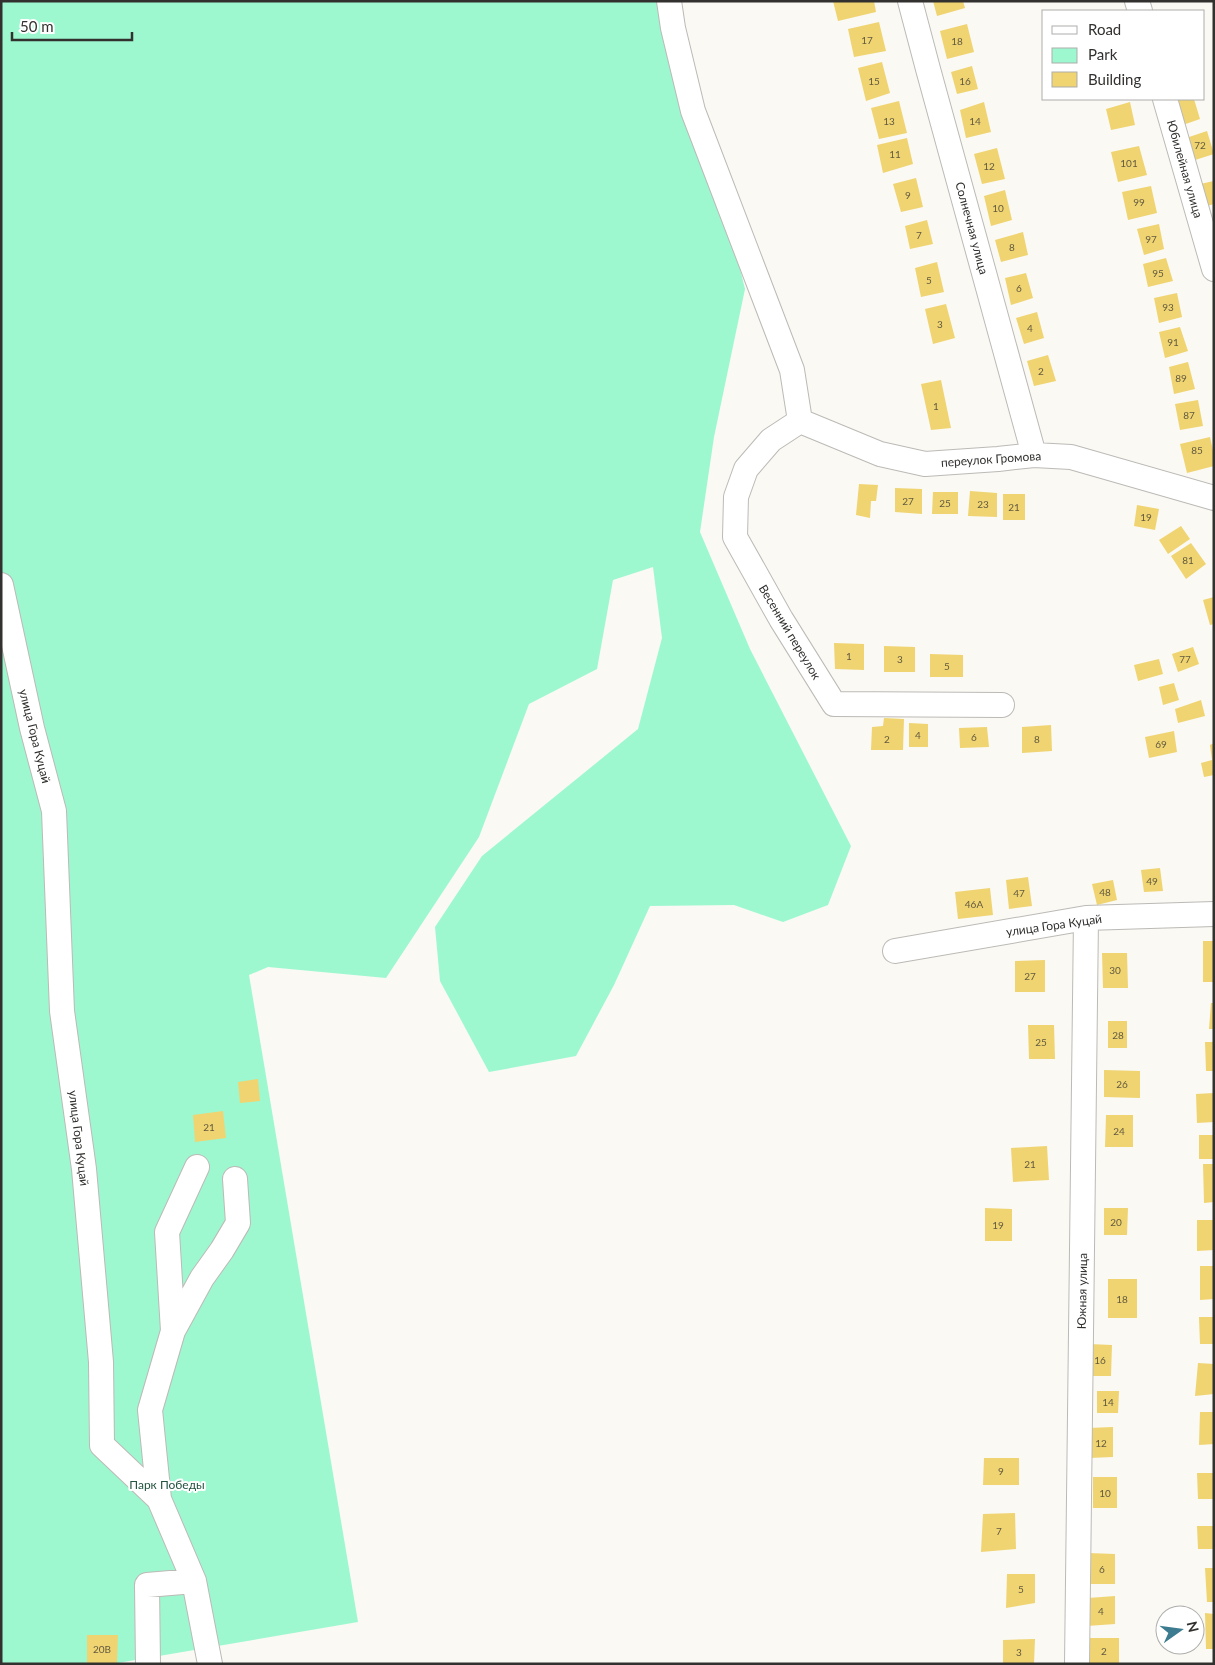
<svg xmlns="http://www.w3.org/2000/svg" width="1215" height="1665" font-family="Lato,sans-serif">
	<rect width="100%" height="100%" fill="#faf9f4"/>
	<path fill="#9df8d0" d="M 1,1 L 673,1 L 745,289 L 714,437 L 700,532 L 750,649 L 851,846 L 828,905 L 783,922 L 734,905 L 650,906 L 614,985 L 576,1056 L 489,1072 L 440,981 L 435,927 L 482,856 L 638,729 L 662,638 L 653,567 L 613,580 L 597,669 L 529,704 L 479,837 L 386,978 L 268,967 L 249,975 L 358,1622 L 112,1664 L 1,1664 Z"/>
	<path fill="#f0d471" d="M 833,1 L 874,1 L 876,12 L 838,21 Z
		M 933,1 L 963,1 L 965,8 L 937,16 Z
		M 879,22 L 886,51 L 854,57 L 848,29 Z
		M 967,24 L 974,52 L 947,59 L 940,31 Z
		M 882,62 L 890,93 L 866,101 L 858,68 Z
		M 972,66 L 978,89 L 957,94 L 951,72 Z
		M 1172,99 L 1194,99 L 1200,119 L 1180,126 Z
		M 899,101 L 907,133 L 879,139 L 871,108 Z
		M 984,102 L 991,132 L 966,138 L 960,110 Z
		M 1130,102 L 1135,125 L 1111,130 L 1106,109 Z
		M 1207,131 L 1214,154 L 1192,161 L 1186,138 Z
		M 907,138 L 913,164 L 883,173 L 877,145 Z
		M 1139,146 L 1147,175 L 1118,182 L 1111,152 Z
		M 997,148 L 1005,179 L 982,184 L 974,154 Z
		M 916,178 L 923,207 L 901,212 L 893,184 Z
		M 1214,181 L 1214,204 L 1207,206 L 1200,184 Z
		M 1151,186 L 1157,213 L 1128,220 L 1122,192 Z
		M 1005,190 L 1012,220 L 991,226 L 984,196 Z
		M 927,220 L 933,244 L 910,249 L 905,226 Z
		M 1159,224 L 1164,249 L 1144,255 L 1137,229 Z
		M 1023,232 L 1028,255 L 1001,262 L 995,240 Z
		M 1166,258 L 1173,281 L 1148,287 L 1143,264 Z
		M 937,262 L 944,292 L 921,297 L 915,268 Z
		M 1026,273 L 1033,298 L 1011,305 L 1005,278 Z
		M 1177,293 L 1182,317 L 1159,323 L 1154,298 Z
		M 946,304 L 955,338 L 933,344 L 925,309 Z
		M 1037,312 L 1044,338 L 1024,344 L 1016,318 Z
		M 1180,327 L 1188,351 L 1165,358 L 1159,332 Z
		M 1048,355 L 1056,381 L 1034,386 L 1027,361 Z
		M 1188,362 L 1195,389 L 1174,394 L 1169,367 Z
		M 941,380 L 951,428 L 931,430 L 921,384 Z
		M 1198,400 L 1203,426 L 1180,430 L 1175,404 Z
		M 1210,437 L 1214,455 L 1214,466 L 1187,473 L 1180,444 Z
		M 859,484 L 878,485 L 876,501 L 871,501 L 870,518 L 856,515 Z
		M 895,488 L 922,489 L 922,514 L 895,512 Z
		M 970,491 L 997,493 L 997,517 L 968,516 Z
		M 933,492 L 958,492 L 958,514 L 932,514 Z
		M 1003,494 L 1025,494 L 1025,520 L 1003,520 Z
		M 1137,505 L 1159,509 L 1155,530 L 1134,526 Z
		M 1181,526 L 1190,539 L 1168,554 L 1159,540 Z
		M 1191,543 L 1206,564 L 1186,579 L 1171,556 Z
		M 1214,597 L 1214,624 L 1210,625 L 1203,600 Z
		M 834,643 L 864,644 L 864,670 L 835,669 Z
		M 884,646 L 915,647 L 915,672 L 884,672 Z
		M 1193,647 L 1199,664 L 1178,672 L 1172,654 Z
		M 930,654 L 963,655 L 963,677 L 930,677 Z
		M 1159,659 L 1163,674 L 1138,681 L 1134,665 Z
		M 1174,683 L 1179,700 L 1163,705 L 1159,687 Z
		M 1201,700 L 1205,716 L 1178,723 L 1175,709 Z
		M 884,718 L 904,719 L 903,750 L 871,750 L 872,727 L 883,726 Z
		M 909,723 L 928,724 L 928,747 L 909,747 Z
		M 1051,725 L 1052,751 L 1022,753 L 1022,727 Z
		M 987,727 L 989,747 L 960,748 L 959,728 Z
		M 1174,731 L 1177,752 L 1149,758 L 1145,737 Z
		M 1214,743 L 1214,775 L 1204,777 L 1201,763 L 1212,760 L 1210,745 Z
		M 1160,868 L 1163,891 L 1144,892 L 1141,870 Z
		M 1028,877 L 1032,906 L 1009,909 L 1006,880 Z
		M 1113,880 L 1117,900 L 1097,905 L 1092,884 Z
		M 990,888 L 993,915 L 958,919 L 955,892 Z
		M 1203,941 L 1214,941 L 1214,982 L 1203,982 Z
		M 1102,953 L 1127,953 L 1128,988 L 1103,988 Z
		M 1045,960 L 1045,992 L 1015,992 L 1015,961 Z
		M 1211,1003 L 1214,1003 L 1214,1029 L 1209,1029 Z
		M 1108,1021 L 1127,1021 L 1127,1048 L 1108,1048 Z
		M 1028,1025 L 1054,1025 L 1055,1059 L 1029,1059 Z
		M 1205,1042 L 1214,1042 L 1214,1071 L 1206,1071 Z
		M 1104,1070 L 1140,1071 L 1140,1098 L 1104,1097 Z
		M 258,1079 L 260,1101 L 240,1103 L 238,1082 Z
		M 1214,1093 L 1214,1122 L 1197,1123 L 1196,1094 Z
		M 223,1111 L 226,1138 L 195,1142 L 193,1115 Z
		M 1106,1115 L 1133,1115 L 1133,1147 L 1105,1147 Z
		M 1199,1135 L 1214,1135 L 1214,1159 L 1199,1159 Z
		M 1047,1146 L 1049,1180 L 1013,1182 L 1011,1148 Z
		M 1203,1164 L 1214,1164 L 1214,1202 L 1204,1203 Z
		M 985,1208 L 1012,1209 L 1012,1241 L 985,1241 Z
		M 1104,1208 L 1128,1208 L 1127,1235 L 1104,1235 Z
		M 1197,1220 L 1214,1220 L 1214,1250 L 1197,1251 Z
		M 1200,1266 L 1214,1266 L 1214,1299 L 1200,1300 Z
		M 1108,1279 L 1137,1279 L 1137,1318 L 1108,1318 Z
		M 1199,1317 L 1214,1317 L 1214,1344 L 1200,1344 Z
		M 1089,1344 L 1112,1345 L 1111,1376 L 1087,1376 Z
		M 1198,1363 L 1214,1364 L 1214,1394 L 1195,1396 Z
		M 1097,1391 L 1119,1391 L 1118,1413 L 1097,1413 Z
		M 1200,1412 L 1214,1412 L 1214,1444 L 1199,1445 Z
		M 1113,1427 L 1113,1457 L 1089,1458 L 1088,1428 Z
		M 984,1458 L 1019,1458 L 1019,1485 L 983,1485 Z
		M 1197,1473 L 1214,1473 L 1214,1499 L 1198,1499 Z
		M 1093,1477 L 1117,1477 L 1117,1508 L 1093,1508 Z
		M 1015,1513 L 1016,1549 L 981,1552 L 983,1514 Z
		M 1197,1526 L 1214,1526 L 1214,1549 L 1198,1549 Z
		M 1088,1553 L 1115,1554 L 1115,1584 L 1089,1584 Z
		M 1205,1568 L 1214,1568 L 1214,1602 L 1207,1602 Z
		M 1007,1574 L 1035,1574 L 1035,1603 L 1006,1608 Z
		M 1115,1596 L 1115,1624 L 1087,1626 L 1088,1598 Z
		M 1205,1613 L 1214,1614 L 1214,1649 L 1206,1649 Z
		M 87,1635 L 118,1635 L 117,1664 L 87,1664 Z
		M 1089,1638 L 1119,1638 L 1119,1664 L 1088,1664 Z
		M 1035,1639 L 1034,1664 L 1003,1664 L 1003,1640 Z"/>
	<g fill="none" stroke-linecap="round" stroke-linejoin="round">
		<defs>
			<path id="minor" d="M 669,1 L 673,28 L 693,111 L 792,370 L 800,421
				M 910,1 L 928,69 L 1034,455
				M 1137,1 L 1140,11
				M 1165,99 L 1214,269
				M 800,421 L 771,440 L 746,469 L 736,497 L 735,537 L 781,619 L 834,704 L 1002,705
				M 800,421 L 880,454 L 925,464 L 998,459 L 1034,455 L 1071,457 L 1214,498
				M 1,585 L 32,728 L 54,811 L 62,1011 L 84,1169 L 101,1362 L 102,1445 L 159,1499 L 194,1581 L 210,1664
				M 895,951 L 1086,918 L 1214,914
				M 173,1331 L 202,1278 L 222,1250 L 238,1223 L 235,1179
				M 159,1499 L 150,1410 L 173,1331 L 167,1232 L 197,1167
				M 148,1664 L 147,1585 L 194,1581
				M 1077,1664 L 1086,918"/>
		</defs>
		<use href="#minor" stroke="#bcbab6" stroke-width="26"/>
		<use href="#minor" stroke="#fff" stroke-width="24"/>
	</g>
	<g text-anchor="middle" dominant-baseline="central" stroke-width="4" stroke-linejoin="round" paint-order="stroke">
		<g font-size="10" fill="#625a40">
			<text x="867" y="40">17</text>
			<text x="957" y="41">18</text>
			<text x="874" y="81">15</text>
			<text x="965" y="81">16</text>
			<text x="889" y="121">13</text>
			<text x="975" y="121">14</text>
			<text x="1200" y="145">72</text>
			<text x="895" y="154">11</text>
			<text x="1129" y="163">101</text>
			<text x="989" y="166">12</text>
			<text x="908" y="195">9</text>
			<text x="1139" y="202">99</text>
			<text x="998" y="208">10</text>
			<text x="919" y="235">7</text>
			<text x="1151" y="239">97</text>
			<text x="1012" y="247">8</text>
			<text x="1158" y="273">95</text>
			<text x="929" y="280">5</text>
			<text x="1019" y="288">6</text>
			<text x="1168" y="307">93</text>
			<text x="940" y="324">3</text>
			<text x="1030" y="328">4</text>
			<text x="1173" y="342">91</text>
			<text x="1041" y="371">2</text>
			<text x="1181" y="378">89</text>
			<text x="936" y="406">1</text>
			<text x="1189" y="415">87</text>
			<text x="1197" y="450">85</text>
			<text x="908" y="501">27</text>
			<text x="945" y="503">25</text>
			<text x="983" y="504">23</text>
			<text x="1014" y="507">21</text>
			<text x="1146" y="517">19</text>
			<text x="1188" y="560">81</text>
			<text x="849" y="656">1</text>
			<text x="900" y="659">3</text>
			<text x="1185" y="659">77</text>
			<text x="947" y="666">5</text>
			<text x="918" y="735">4</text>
			<text x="974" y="737">6</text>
			<text x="887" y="739">2</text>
			<text x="1037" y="739">8</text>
			<text x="1161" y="744">69</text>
			<text x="1152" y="881">49</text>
			<text x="1105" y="892">48</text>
			<text x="1019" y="893">47</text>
			<text x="974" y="904">46А</text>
			<text x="1115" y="970">30</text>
			<text x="1030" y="976">27</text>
			<text x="1118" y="1035">28</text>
			<text x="1041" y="1042">25</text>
			<text x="1122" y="1084">26</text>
			<text x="209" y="1127">21</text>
			<text x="1119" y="1131">24</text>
			<text x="1030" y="1164">21</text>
			<text x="1116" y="1222">20</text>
			<text x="998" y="1225">19</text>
			<text x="1122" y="1299">18</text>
			<text x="1100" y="1360">16</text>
			<text x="1108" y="1402">14</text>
			<text x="1101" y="1443">12</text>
			<text x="1001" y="1471">9</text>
			<text x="1105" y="1493">10</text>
			<text x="999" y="1531">7</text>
			<text x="1102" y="1569">6</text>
			<text x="1021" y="1589">5</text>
			<text x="1101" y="1611">4</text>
			<text x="102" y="1649">20В</text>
			<text x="1104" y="1651">2</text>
			<text x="1019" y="1652">3</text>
		</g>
		<g font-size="12" fill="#32312f" stroke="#fff">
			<text transform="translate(1185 169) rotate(74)">Юбилейная улица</text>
			<text transform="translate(972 228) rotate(75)">Солнечная улица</text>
			<text transform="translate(991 459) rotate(-4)">переулок Громова</text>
			<text transform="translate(790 632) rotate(59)">Весенний переулок</text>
			<text transform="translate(35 736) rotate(76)">улица Гора Куцай</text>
			<text transform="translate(1054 925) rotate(-8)">улица Гора Куцай</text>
			<text transform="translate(79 1138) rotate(83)">улица Гора Куцай</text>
			<text transform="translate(1082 1291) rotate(-89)">Южная улица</text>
		</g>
		<g font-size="12" fill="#23523f" stroke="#fff">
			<text x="167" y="1484">Парк Победы</text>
		</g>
	</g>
	<rect width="1215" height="1665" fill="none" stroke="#32312f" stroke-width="5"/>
	<rect x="1042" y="10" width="162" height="90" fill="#ffffff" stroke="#adadac"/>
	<rect x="1052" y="26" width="25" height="8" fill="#ffffff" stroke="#adadac"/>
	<text x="1088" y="35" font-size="15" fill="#32312f">Road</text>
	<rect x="1052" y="48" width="25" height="15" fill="#9df8d0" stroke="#adadac"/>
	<text x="1088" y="60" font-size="15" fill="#32312f">Park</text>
	<rect x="1052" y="72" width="25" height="15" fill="#f0d471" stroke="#adadac"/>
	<text x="1088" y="85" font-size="15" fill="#32312f">Building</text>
	<g transform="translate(1180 1630) rotate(76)"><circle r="24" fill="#ffffff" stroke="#adadac"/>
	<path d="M0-4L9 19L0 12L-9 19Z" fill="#3c7b90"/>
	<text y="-8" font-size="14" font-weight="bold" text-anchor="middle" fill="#32312f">N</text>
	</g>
	<path d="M12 32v8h120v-8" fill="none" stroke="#32312f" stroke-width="2.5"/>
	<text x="20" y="32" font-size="15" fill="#32312f" stroke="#ffffff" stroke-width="4" paint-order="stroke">50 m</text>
</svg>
